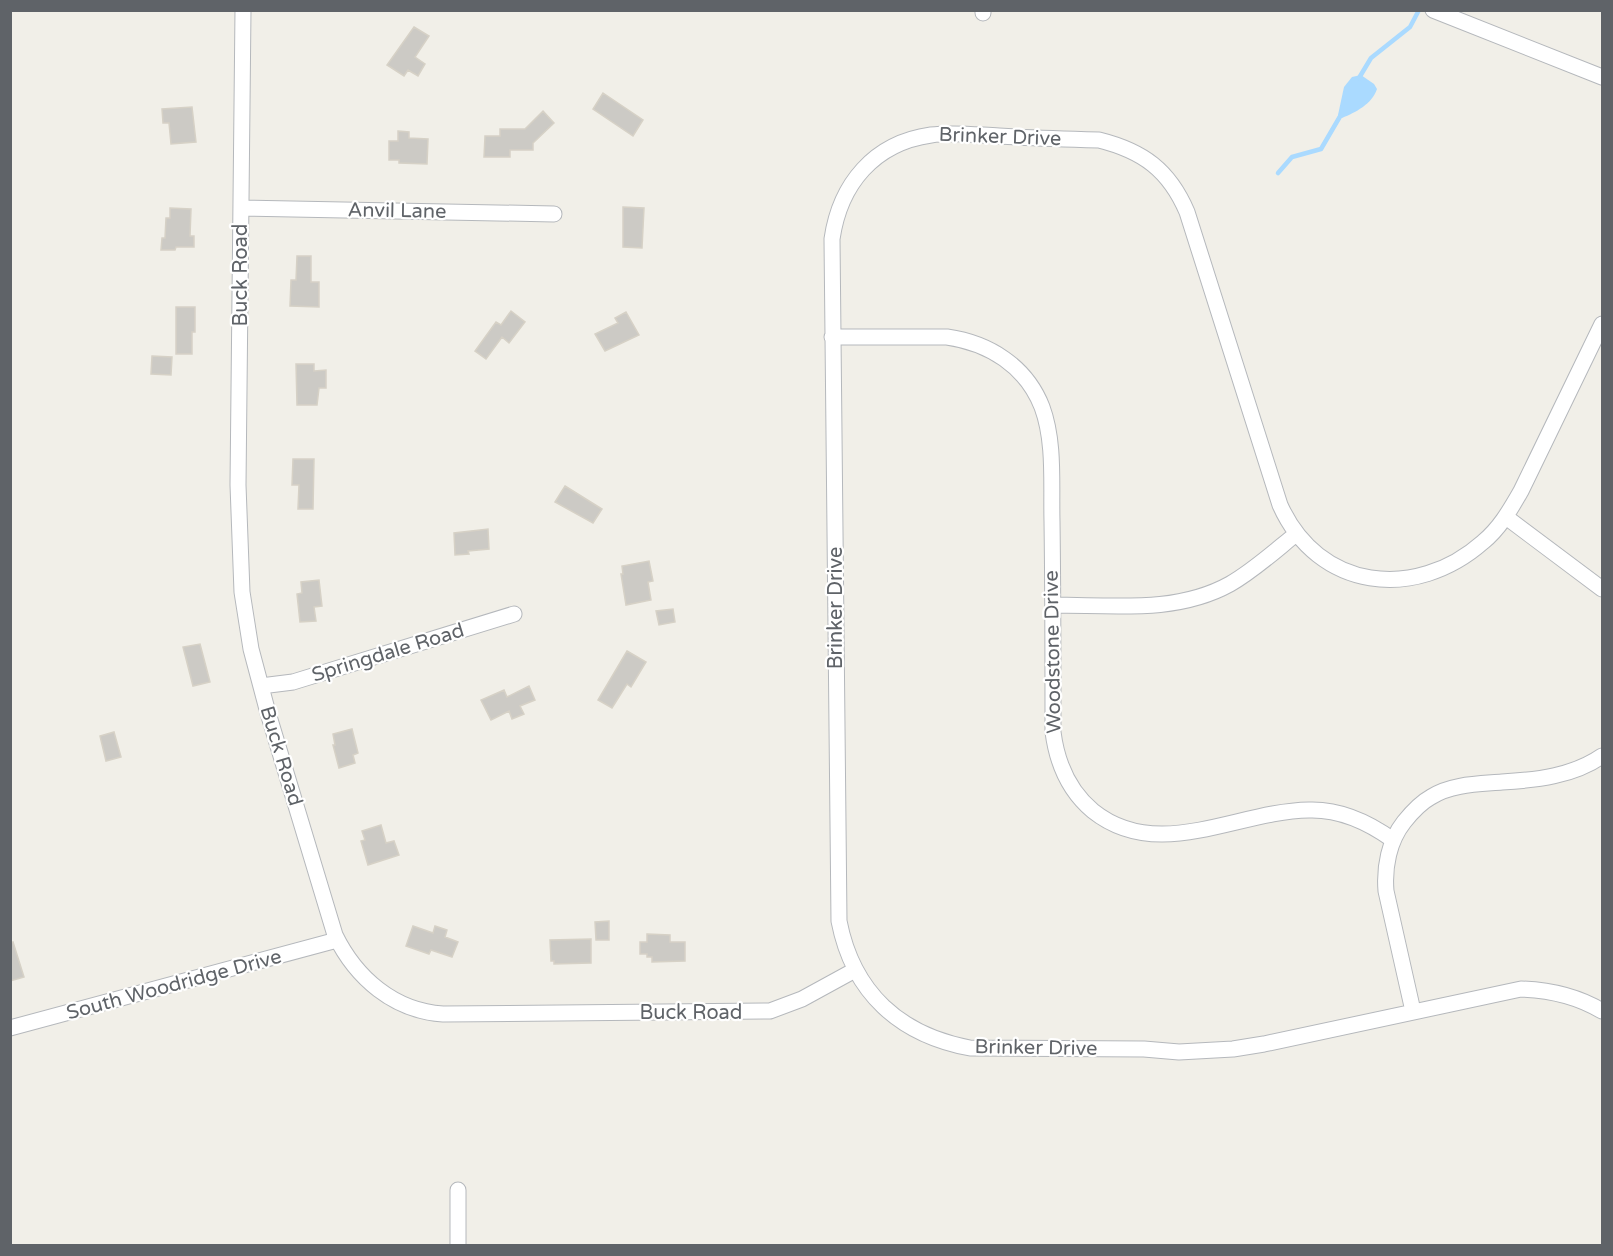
<svg xmlns="http://www.w3.org/2000/svg" width="1613" height="1256" font-family="'Varela Round',sans-serif">
	<rect width="100%" height="100%" fill="#f1efe8"/>
	<path fill="#aadaff" d="M 1361,75 L 1374,84 L 1377,89 C 1372,104 1356,112 1342,118 L 1338,115 L 1344,87 L 1352,77 Z"/>
	<g fill="none" stroke-linecap="round" stroke-linejoin="round">
		<path stroke="#aadaff" stroke-width="4.5" d="M 1359,78 L 1371,58 L 1410,27 L 1419,10
			M 1278,173 L 1292,157 L 1321,149 L 1342,113"/>
	</g>
	<path fill="#cccac5" stroke="#d6d1c6" stroke-width="1.5" d="M 414,27 L 429,36 L 415,57 L 425,64 L 418,76 L 408,70 L 404,76 L 387,65 Z
		M 603,93 L 643,120 L 633,136 L 593,109 Z
		M 192,107 L 196,142 L 171,144 L 169,123 L 163,123 L 162,109 Z
		M 543,111 L 554,123 L 533,143 L 533,150 L 510,150 L 510,157 L 484,157 L 485,136 L 500,136 L 500,129 L 525,129 Z
		M 398,131 L 409,132 L 409,138 L 428,139 L 427,164 L 399,163 L 399,160 L 389,160 L 389,141 L 398,141 Z
		M 623,207 L 644,208 L 642,248 L 623,247 Z
		M 170,208 L 191,209 L 190,236 L 194,236 L 194,247 L 176,247 L 175,250 L 161,250 L 162,238 L 165,238 L 166,218 L 170,218 Z
		M 297,256 L 311,256 L 311,282 L 319,282 L 319,307 L 290,306 L 291,280 L 296,280 Z
		M 176,307 L 195,307 L 195,332 L 192,332 L 192,354 L 176,354 Z
		M 511,311 L 525,322 L 509,343 L 502,337 L 486,359 L 475,351 L 496,322 L 501,325 Z
		M 626,312 L 639,335 L 605,351 L 595,334 L 618,323 L 615,318 Z
		M 152,356 L 172,357 L 171,375 L 151,374 Z
		M 296,364 L 314,364 L 314,371 L 326,370 L 326,388 L 319,388 L 317,405 L 297,405 Z
		M 293,459 L 314,459 L 313,509 L 298,509 L 299,485 L 292,485 Z
		M 565,486 L 602,509 L 593,523 L 555,502 Z
		M 488,529 L 489,549 L 468,551 L 469,554 L 455,555 L 454,533 Z
		M 649,561 L 653,581 L 648,582 L 651,600 L 626,605 L 621,574 L 623,574 L 622,566 Z
		M 319,580 L 322,606 L 314,607 L 316,621 L 300,622 L 297,594 L 302,593 L 301,582 Z
		M 673,609 L 675,622 L 659,625 L 656,611 Z
		M 200,644 L 210,682 L 193,686 L 183,647 Z
		M 627,651 L 646,662 L 631,687 L 627,684 L 612,708 L 598,700 Z
		M 529,686 L 535,700 L 520,706 L 524,714 L 512,719 L 509,711 L 491,720 L 481,700 L 504,690 L 507,697 Z
		M 352,729 L 358,753 L 353,755 L 355,763 L 339,768 L 333,745 L 335,745 L 333,734 Z
		M 114,732 L 121,757 L 106,761 L 100,736 Z
		M 381,825 L 386,843 L 394,841 L 399,855 L 368,865 L 361,841 L 365,840 L 362,831 Z
		M 609,921 L 609,940 L 596,940 L 595,922 Z
		M 413,926 L 433,933 L 435,926 L 447,930 L 445,937 L 458,942 L 452,957 L 431,950 L 429,954 L 406,946 Z
		M 647,934 L 670,935 L 670,942 L 685,942 L 685,961 L 652,962 L 652,957 L 647,957 L 647,954 L 640,954 L 640,942 L 647,942 Z
		M 591,939 L 591,963 L 554,964 L 554,961 L 551,961 L 550,940 Z
		M 13,942 L 24,977 L 10,981 L 10,943 Z"/>
	<g fill="none" stroke-linecap="round" stroke-linejoin="round">
		<defs>
			<path id="minor" d="M 243,10 L 238,485 L 242,592 L 251,649 L 268,713 L 335,935 C 356,978 394,1011 443,1014 L 770,1011 L 802,999 L 855,970
				M 1433,10 L 1602,77
				M 983,13 L 983,10
				M 241,208 L 554,214
				M 1602,324 L 1521,491 C 1510,510 1500,528 1483,542 C 1415,602 1318,590 1280,505 L 1187,212 C 1169,170 1143,151 1099,140 C 1066,139 1033,138 999,136 C 977,135 953,132 931,135 C 874,143 840,184 832,239 L 839,921 C 853,993 900,1035 970,1048 L 1144,1049 L 1179,1052 L 1233,1049 L 1264,1044 L 1521,989 C 1551,990 1577,996 1602,1011
				M 832,337 L 947,337 C 989,343 1026,366 1042,407 C 1055,442 1051,484 1052,521 C 1053,591 1053,661 1053,732 C 1057,763 1069,791 1093,811 C 1158,863 1237,811 1309,810 C 1341,809 1368,822 1393,840
				M 1506,517 L 1602,589
				M 1053,605 C 1112,605 1176,614 1230,584 C 1253,571 1275,551 1296,534
				M 261,686 L 293,682 L 514,614
				M 1413,1011 L 1386,891 C 1384,867 1389,841 1404,822 C 1412,812 1420,803 1431,797 C 1451,784 1479,784 1502,782 C 1537,780 1573,776 1602,756
				M 10,1028 L 337,940
				M 458,1246 L 458,1190"/>
		</defs>
		<use href="#minor" stroke="#b5b8bc" stroke-width="17"/>
		<use href="#minor" stroke="#fff" stroke-width="15"/>
	</g>
	<g text-anchor="middle" dominant-baseline="central" stroke-width="4.5" stroke-linejoin="round" paint-order="stroke">
		<g font-size="20" fill="#5f6368" stroke="#fff">
			<text transform="translate(1000 137) rotate(2)">Brinker Drive</text>
			<text transform="translate(397 211) rotate(1)">Anvil Lane</text>
			<text transform="translate(241 275) rotate(-90)">Buck Road</text>
			<text transform="translate(836 608) rotate(-90)">Brinker Drive</text>
			<text transform="translate(1053 652) rotate(-91)">Woodstone Drive</text>
			<text transform="translate(388 653) rotate(-17)">Springdale Road</text>
			<text transform="translate(281 756) rotate(73)">Buck Road</text>
			<text transform="translate(174 985) rotate(-15)">South Woodridge Drive</text>
			<text x="691" y="1013">Buck Road</text>
			<text transform="translate(1036 1048) rotate(1)">Brinker Drive</text>
		</g>
	</g>
	<rect width="1613" height="1256" fill="none" stroke="#5f6368" stroke-width="24"/>
</svg>
